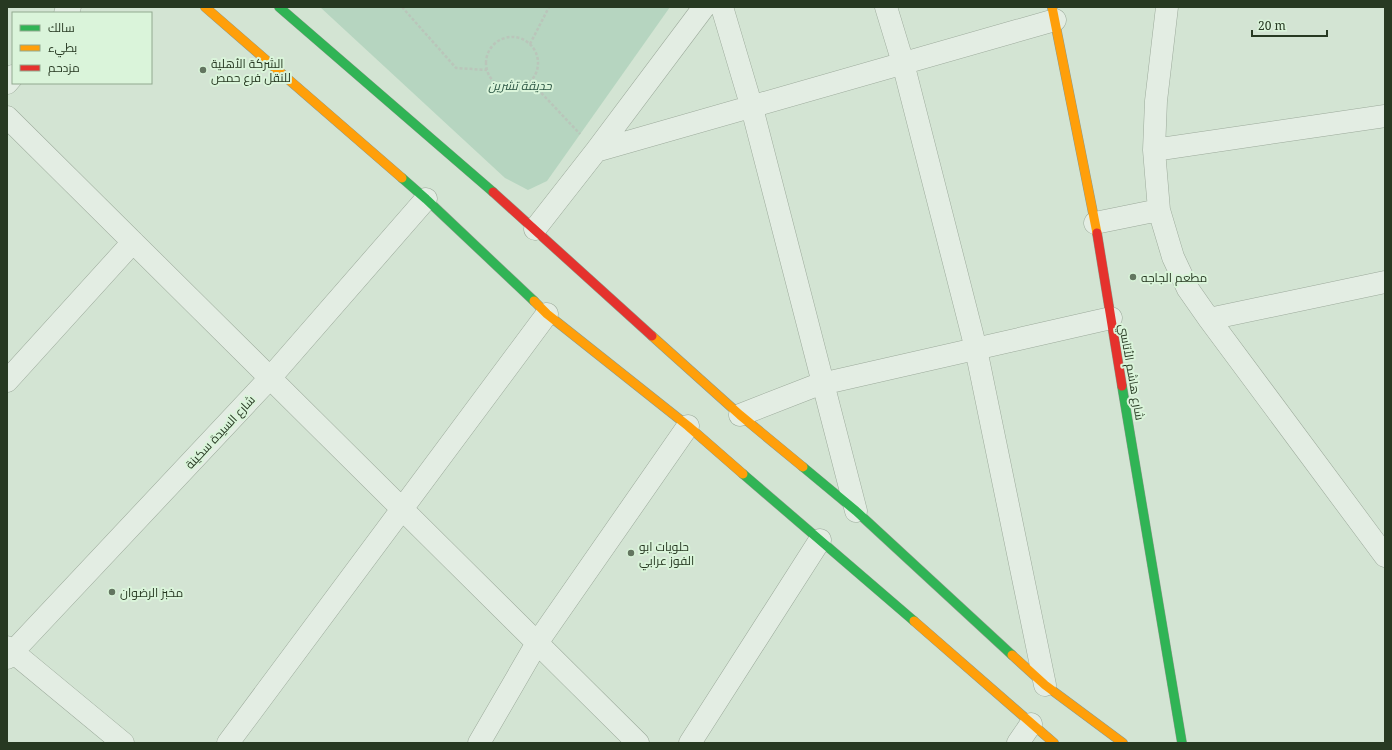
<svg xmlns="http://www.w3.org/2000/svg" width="1392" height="750" font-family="'Noto Serif',Cairo,serif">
	<rect width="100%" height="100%" fill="#d3e4d3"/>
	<path fill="#b6d5c0" d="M 320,7 L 670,7 L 547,181 L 528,190 L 505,178 Z"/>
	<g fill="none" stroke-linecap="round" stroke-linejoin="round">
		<defs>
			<path id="street" d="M 722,7 L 752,108 L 856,511
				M 886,7 L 903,63 L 976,349 L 1045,685
				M 1167,7 L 1156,101 L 1154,150 L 1159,210 L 1173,257 L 1188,289 L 1209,319 L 1385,556
				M 65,13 L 70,7
				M 7,83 L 13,76
				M 7,117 L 638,743
				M 1154,150 L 1385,116
				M 596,151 L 1055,20
				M 1095,223 L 1159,210
				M 535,229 L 596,151 L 704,7
				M 1209,319 L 1385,282
				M 7,381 L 133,242
				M 740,415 L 817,385 L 1111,318
				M 7,647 L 123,743
				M 7,658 L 270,378 L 426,199
				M 228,743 L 547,314
				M 479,743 L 537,643 L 688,426
				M 690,743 L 820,540
				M 1018,743 L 1031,724"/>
			<path id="fast" d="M 279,7 L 493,192
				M 402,178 L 426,199 L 534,301
				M 1122,386 L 1182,743
				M 803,467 L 856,511 L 1012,655
				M 743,474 L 914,621"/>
			<path id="slow" d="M 205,7 L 402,178
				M 1052,7 L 1097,233
				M 534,301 L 547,314 L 688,426 L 743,474
				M 652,336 L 740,415 L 803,467
				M 914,621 L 1054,743
				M 1012,655 L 1045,685 L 1123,743"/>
			<path id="jam" d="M 493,192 L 652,336
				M 1097,233 L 1122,386"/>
		</defs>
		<use href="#street" stroke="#9caa9b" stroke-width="23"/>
		<use href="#fast" stroke="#8c9a8a" stroke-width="10"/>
		<use href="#slow" stroke="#8c9a8a" stroke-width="10"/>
		<use href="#jam" stroke="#8c9a8a" stroke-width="10"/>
		<path stroke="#bac5ba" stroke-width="2.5" stroke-dasharray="3 2" stroke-linecap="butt" d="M 402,7 L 456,68 L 487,70
			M486 63a26 26 0 1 1 52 0a26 26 0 1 1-52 0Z
			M 530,44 L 549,7
			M 531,82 L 580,134"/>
		<use href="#street" stroke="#e3ede3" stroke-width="22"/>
		<use href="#fast" stroke="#30b455" stroke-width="9"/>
		<use href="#slow" stroke="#ff9f0a" stroke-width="9"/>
		<use href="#jam" stroke="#e5322d" stroke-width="9"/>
	</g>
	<g fill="#637560" stroke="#daf4da" stroke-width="1.5">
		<circle cx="203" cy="70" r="4"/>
		<circle cx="1133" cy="277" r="4"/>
		<circle cx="631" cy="553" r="4"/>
		<circle cx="112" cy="592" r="4"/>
	</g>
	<g text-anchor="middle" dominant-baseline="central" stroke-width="4" stroke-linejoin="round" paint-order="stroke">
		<g font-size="12" fill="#273922" stroke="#daf4da" text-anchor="start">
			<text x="211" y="63">الشركة الأهلية<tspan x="211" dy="14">للنقل فرع حمص</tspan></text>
			<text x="1141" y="277">مطعم الجاجه</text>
			<text x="639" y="546">حلويات ابو<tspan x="639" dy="14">الفوز عرابي</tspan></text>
			<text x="120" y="592">مخبز الرضوان</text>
		</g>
		<g font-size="12" font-style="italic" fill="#2a5442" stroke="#daf4da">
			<text x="520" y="85">حديقة تشرين</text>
		</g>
		<g font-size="12" fill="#273922" stroke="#daf4da">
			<text transform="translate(1132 372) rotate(80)">شارع هاشم الأتاسي</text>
			<text transform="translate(220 432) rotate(-47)">شارع السيدة سكينة</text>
		</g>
	</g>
	<rect width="1392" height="750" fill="none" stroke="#273922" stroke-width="16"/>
	<rect x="12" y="12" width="140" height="72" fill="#daf4da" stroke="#92a990"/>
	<rect x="20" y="25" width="20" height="6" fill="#30b455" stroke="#92a990"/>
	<text x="48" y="32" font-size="12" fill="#273922">سالك</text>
	<rect x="20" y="45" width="20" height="6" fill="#ff9f0a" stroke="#92a990"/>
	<text x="48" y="52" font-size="12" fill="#273922">بطيء</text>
	<rect x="20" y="65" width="20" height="6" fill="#e5322d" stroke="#92a990"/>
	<text x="48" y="72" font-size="12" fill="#273922">مزدحم</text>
	<path d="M1252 30v6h75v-6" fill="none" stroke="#273922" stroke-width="2"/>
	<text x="1258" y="30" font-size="12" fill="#273922" stroke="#daf4da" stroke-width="3" paint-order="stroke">20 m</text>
</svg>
